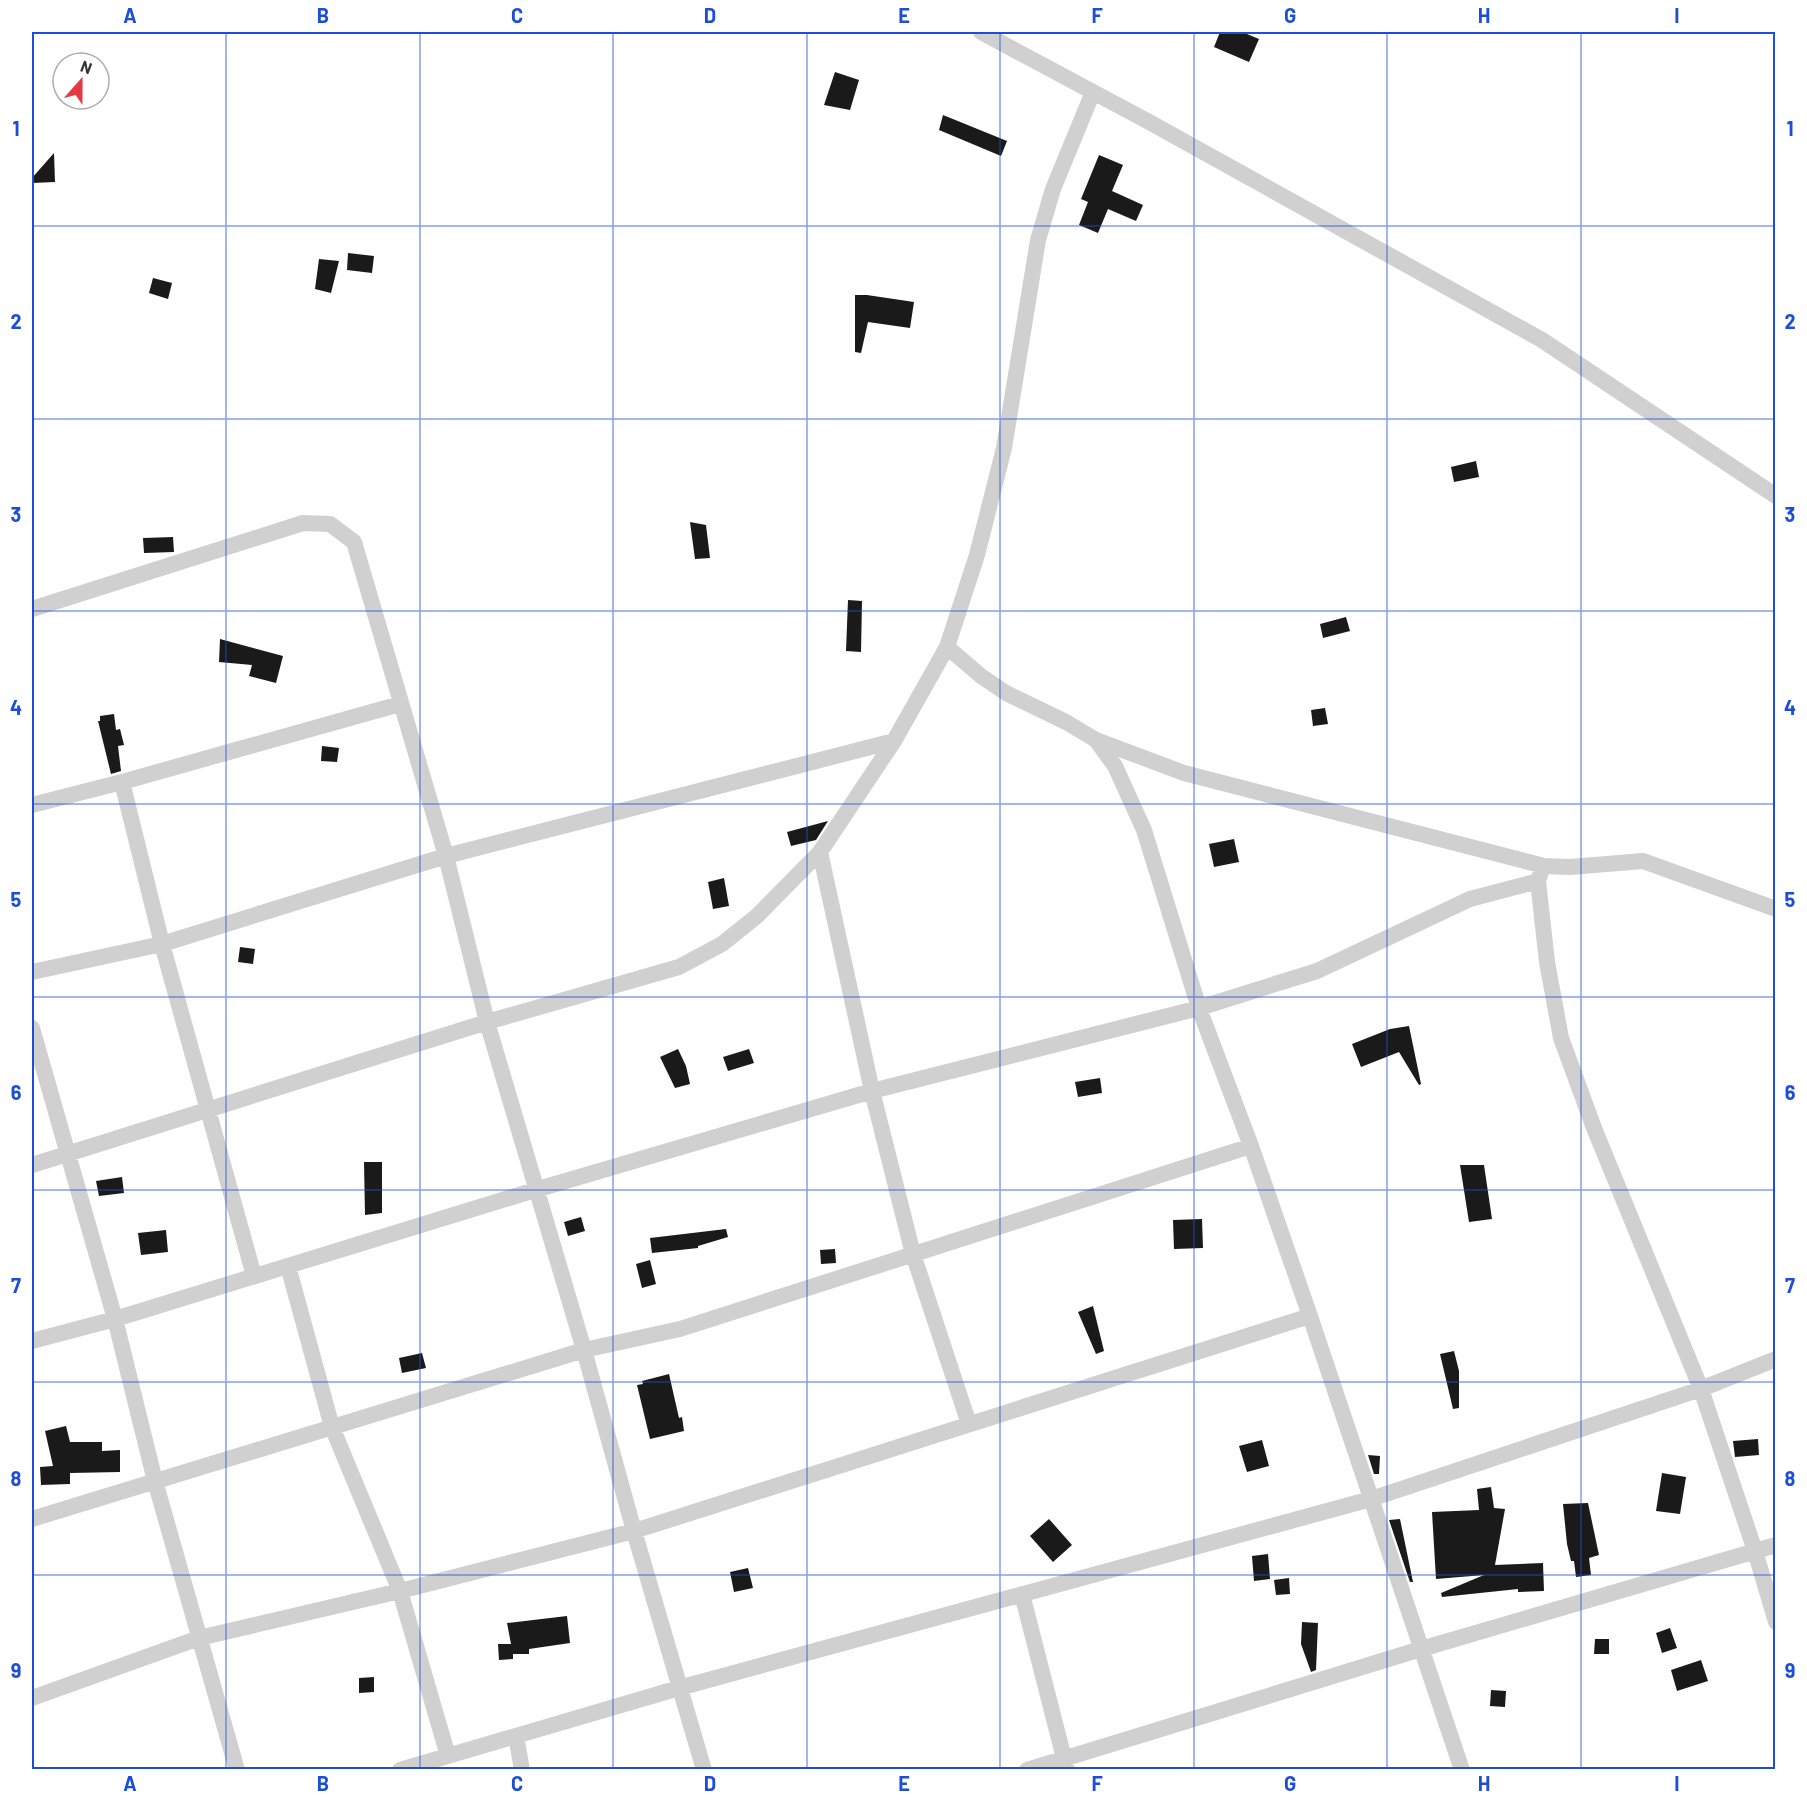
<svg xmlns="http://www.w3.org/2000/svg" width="1807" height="1801" font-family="Barlow,sans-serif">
	<rect width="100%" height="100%" fill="#fff"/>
	<path fill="#1a1a1a" d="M 1220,32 L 1242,32 L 1259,39 L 1249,62 L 1214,47 Z
		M 835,72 L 859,80 L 850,110 L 824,105 Z
		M 943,115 L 1007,141 L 1001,156 L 939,130 Z
		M 54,153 L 55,182 L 32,183 L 32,178 Z
		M 1099,155 L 1123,165 L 1112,191 L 1143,205 L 1136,221 L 1108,209 L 1098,233 L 1079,225 L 1088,202 L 1081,199 Z
		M 348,253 L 374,256 L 372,273 L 347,270 Z
		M 319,259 L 339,261 L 331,293 L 315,289 Z
		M 153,278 L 172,283 L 168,299 L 149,293 Z
		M 855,295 L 867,295 L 914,302 L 910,328 L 868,322 L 861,353 L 855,352 Z
		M 1476,461 L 1479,477 L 1454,482 L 1451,467 Z
		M 690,522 L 706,525 L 710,558 L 695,559 Z
		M 173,537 L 174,552 L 144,553 L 143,538 Z
		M 848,600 L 862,601 L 861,652 L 846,651 Z
		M 1346,617 L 1350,631 L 1323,638 L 1320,624 Z
		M 220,639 L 283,656 L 276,683 L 249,676 L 252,665 L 219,662 Z
		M 1325,708 L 1328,724 L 1313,726 L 1311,710 Z
		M 114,714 L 116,730 L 120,729 L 124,745 L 118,746 L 121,771 L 111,774 L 98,721 L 100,721 L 100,716 Z
		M 322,746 L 339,748 L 337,762 L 321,761 Z
		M 828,821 L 816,840 L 791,846 L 787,832 Z
		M 1234,839 L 1239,862 L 1214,867 L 1209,844 Z
		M 724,878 L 729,906 L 713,909 L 708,882 Z
		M 240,947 L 255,949 L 253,964 L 238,962 Z
		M 1409,1026 L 1421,1084 L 1419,1085 L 1399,1052 L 1361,1067 L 1352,1044 L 1390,1029 Z
		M 678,1049 L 686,1066 L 690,1084 L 675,1088 L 660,1057 Z
		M 749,1049 L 754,1063 L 728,1071 L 723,1057 Z
		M 1100,1078 L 1102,1093 L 1078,1097 L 1075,1082 Z
		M 364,1162 L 382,1162 L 382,1213 L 365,1215 Z
		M 1460,1165 L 1484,1165 L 1492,1219 L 1469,1222 Z
		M 122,1177 L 124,1193 L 99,1196 L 96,1181 Z
		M 581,1217 L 585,1231 L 568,1236 L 564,1222 Z
		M 1202,1219 L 1203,1248 L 1174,1249 L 1173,1220 Z
		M 726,1229 L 728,1237 L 698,1246 L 698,1248 L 652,1253 L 650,1238 Z
		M 166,1230 L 168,1252 L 141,1255 L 138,1233 Z
		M 835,1249 L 836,1263 L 821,1264 L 820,1250 Z
		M 650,1260 L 656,1284 L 642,1288 L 636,1264 Z
		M 1093,1306 L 1104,1351 L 1096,1354 L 1078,1312 Z
		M 1454,1351 L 1459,1371 L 1459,1408 L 1453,1409 L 1440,1354 Z
		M 422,1353 L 426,1368 L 402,1373 L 399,1358 Z
		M 669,1374 L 679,1418 L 682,1417 L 684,1431 L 650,1439 L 637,1385 L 643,1384 L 642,1381 Z
		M 66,1426 L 70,1442 L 102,1442 L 102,1451 L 120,1450 L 120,1472 L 70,1473 L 70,1484 L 41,1485 L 40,1467 L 53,1466 L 45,1431 Z
		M 1758,1439 L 1759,1455 L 1735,1457 L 1733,1441 Z
		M 1262,1440 L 1269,1466 L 1247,1472 L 1239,1446 Z
		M 1368,1455 L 1380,1456 L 1379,1474 L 1374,1474 Z
		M 1662,1473 L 1686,1477 L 1680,1514 L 1656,1511 Z
		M 1491,1487 L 1494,1508 L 1505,1509 L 1495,1565 L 1543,1563 L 1544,1591 L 1518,1592 L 1518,1589 L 1442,1597 L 1441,1593 L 1484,1575 L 1436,1579 L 1432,1512 L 1479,1510 L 1477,1489 Z
		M 1588,1503 L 1599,1555 L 1589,1558 L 1591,1575 L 1576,1577 L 1574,1561 L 1571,1561 L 1567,1544 L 1563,1504 Z
		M 1049,1519 L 1072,1545 L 1053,1562 L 1030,1536 Z
		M 1400,1519 L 1413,1582 L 1410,1582 L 1389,1520 Z
		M 1268,1554 L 1270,1579 L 1254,1581 L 1252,1556 Z
		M 748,1568 L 753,1588 L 734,1592 L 730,1572 Z
		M 1289,1578 L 1290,1594 L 1276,1595 L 1274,1580 Z
		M 567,1616 L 570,1643 L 529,1649 L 529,1654 L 513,1654 L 513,1659 L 499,1660 L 498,1644 L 511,1644 L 507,1623 Z
		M 1302,1622 L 1318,1623 L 1316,1670 L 1311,1672 L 1301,1644 Z
		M 1670,1628 L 1677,1648 L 1662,1653 L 1656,1633 Z
		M 1595,1639 L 1609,1639 L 1609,1654 L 1594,1654 Z
		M 1701,1660 L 1708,1681 L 1677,1691 L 1671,1670 Z
		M 374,1677 L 374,1692 L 359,1693 L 359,1678 Z
		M 1491,1690 L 1506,1691 L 1505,1707 L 1490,1706 Z"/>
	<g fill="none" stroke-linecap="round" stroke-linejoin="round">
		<path stroke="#d0d0d0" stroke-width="16" d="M 981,32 L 1151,123 L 1542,340 L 1776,496
			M 32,609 L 303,523 L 330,524 L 354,542 L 446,856 L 487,1022 L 584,1350 L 634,1531 L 704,1770
			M 947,647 L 981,676 L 1006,693 L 1066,722 L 1096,740 L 1184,773 L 1544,866 L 1570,867 L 1643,861 L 1776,909
			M 1096,740 L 1115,766 L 1144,830 L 1199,1008 L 1251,1146 L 1310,1316 L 1462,1770
			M 122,782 L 162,944 L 254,1276
			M 32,805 L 122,782 L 400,704
			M 820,852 L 872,1091 L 913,1254 L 969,1424
			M 1541,872 L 1538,881 L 1547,962 L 1561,1038 L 1594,1128 L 1701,1389 L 1755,1551 L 1776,1622
			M 32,972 L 162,944 L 446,856 L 894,741
			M 32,1028 L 115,1319 L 155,1481 L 237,1770
			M 32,1165 L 487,1022 L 679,967 L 722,944 L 757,916 L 820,852 L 894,741 L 947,647 L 977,555 L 1004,448 L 1038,240 L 1053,189 L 1093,92
			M 288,1266 L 332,1427 L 400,1591 L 448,1756
			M 32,1341 L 115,1319 L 535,1190 L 872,1091 L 1199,1008 L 1317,971 L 1470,899 L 1538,881
			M 32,1519 L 584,1350 L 680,1329 L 1251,1146
			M 1022,1594 L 1067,1770
			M 32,1698 L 199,1638 L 400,1591 L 634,1531 L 1310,1316
			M 516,1736 L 522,1770
			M 400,1770 L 679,1688 L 1371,1499 L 1701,1389 L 1776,1359
			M 1027,1770 L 1421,1649 L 1776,1545"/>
	</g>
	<path fill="none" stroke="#1d4ed8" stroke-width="1.5" stroke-opacity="0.55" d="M 226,32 L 226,1770M 420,32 L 420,1770M 613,32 L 613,1770M 807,32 L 807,1770M 1000,32 L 1000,1770M 1194,32 L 1194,1770M 1387,32 L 1387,1770M 1581,32 L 1581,1770M 32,226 L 1776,226M 32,419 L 1776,419M 32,611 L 1776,611M 32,804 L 1776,804M 32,997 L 1776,997M 32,1190 L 1776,1190M 32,1382 L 1776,1382M 32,1575 L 1776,1575"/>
	<rect width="1807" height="1801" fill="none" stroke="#ffffff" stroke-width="66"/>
	<g transform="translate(81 81) rotate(21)"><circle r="28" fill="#ffffff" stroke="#adadad" stroke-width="1.5"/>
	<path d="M0-4.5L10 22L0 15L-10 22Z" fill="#e63946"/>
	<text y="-9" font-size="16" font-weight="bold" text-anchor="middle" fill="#333333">N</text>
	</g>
	<rect x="33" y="33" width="1741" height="1735" fill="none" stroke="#1d4ed8" stroke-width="2"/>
	<g font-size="20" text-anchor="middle" font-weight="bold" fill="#1d4ed8">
		<text x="130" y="23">A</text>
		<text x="323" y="23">B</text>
		<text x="517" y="23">C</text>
		<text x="710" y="23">D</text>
		<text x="904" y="23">E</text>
		<text x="1097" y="23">F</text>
		<text x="1290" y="23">G</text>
		<text x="1484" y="23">H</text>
		<text x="1677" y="23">I</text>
		<text x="16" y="136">1</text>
		<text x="1790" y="136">1</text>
		<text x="16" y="329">2</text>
		<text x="1790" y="329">2</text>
		<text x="16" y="522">3</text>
		<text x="1790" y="522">3</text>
		<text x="16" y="715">4</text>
		<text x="1790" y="715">4</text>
		<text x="16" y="907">5</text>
		<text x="1790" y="907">5</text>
		<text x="16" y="1100">6</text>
		<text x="1790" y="1100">6</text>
		<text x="16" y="1293">7</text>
		<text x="1790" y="1293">7</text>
		<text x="16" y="1486">8</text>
		<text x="1790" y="1486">8</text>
		<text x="16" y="1678">9</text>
		<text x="1790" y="1678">9</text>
		<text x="130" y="1791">A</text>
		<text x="323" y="1791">B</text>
		<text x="517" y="1791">C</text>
		<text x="710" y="1791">D</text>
		<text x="904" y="1791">E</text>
		<text x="1097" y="1791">F</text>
		<text x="1290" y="1791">G</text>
		<text x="1484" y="1791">H</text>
		<text x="1677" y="1791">I</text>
	</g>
</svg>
